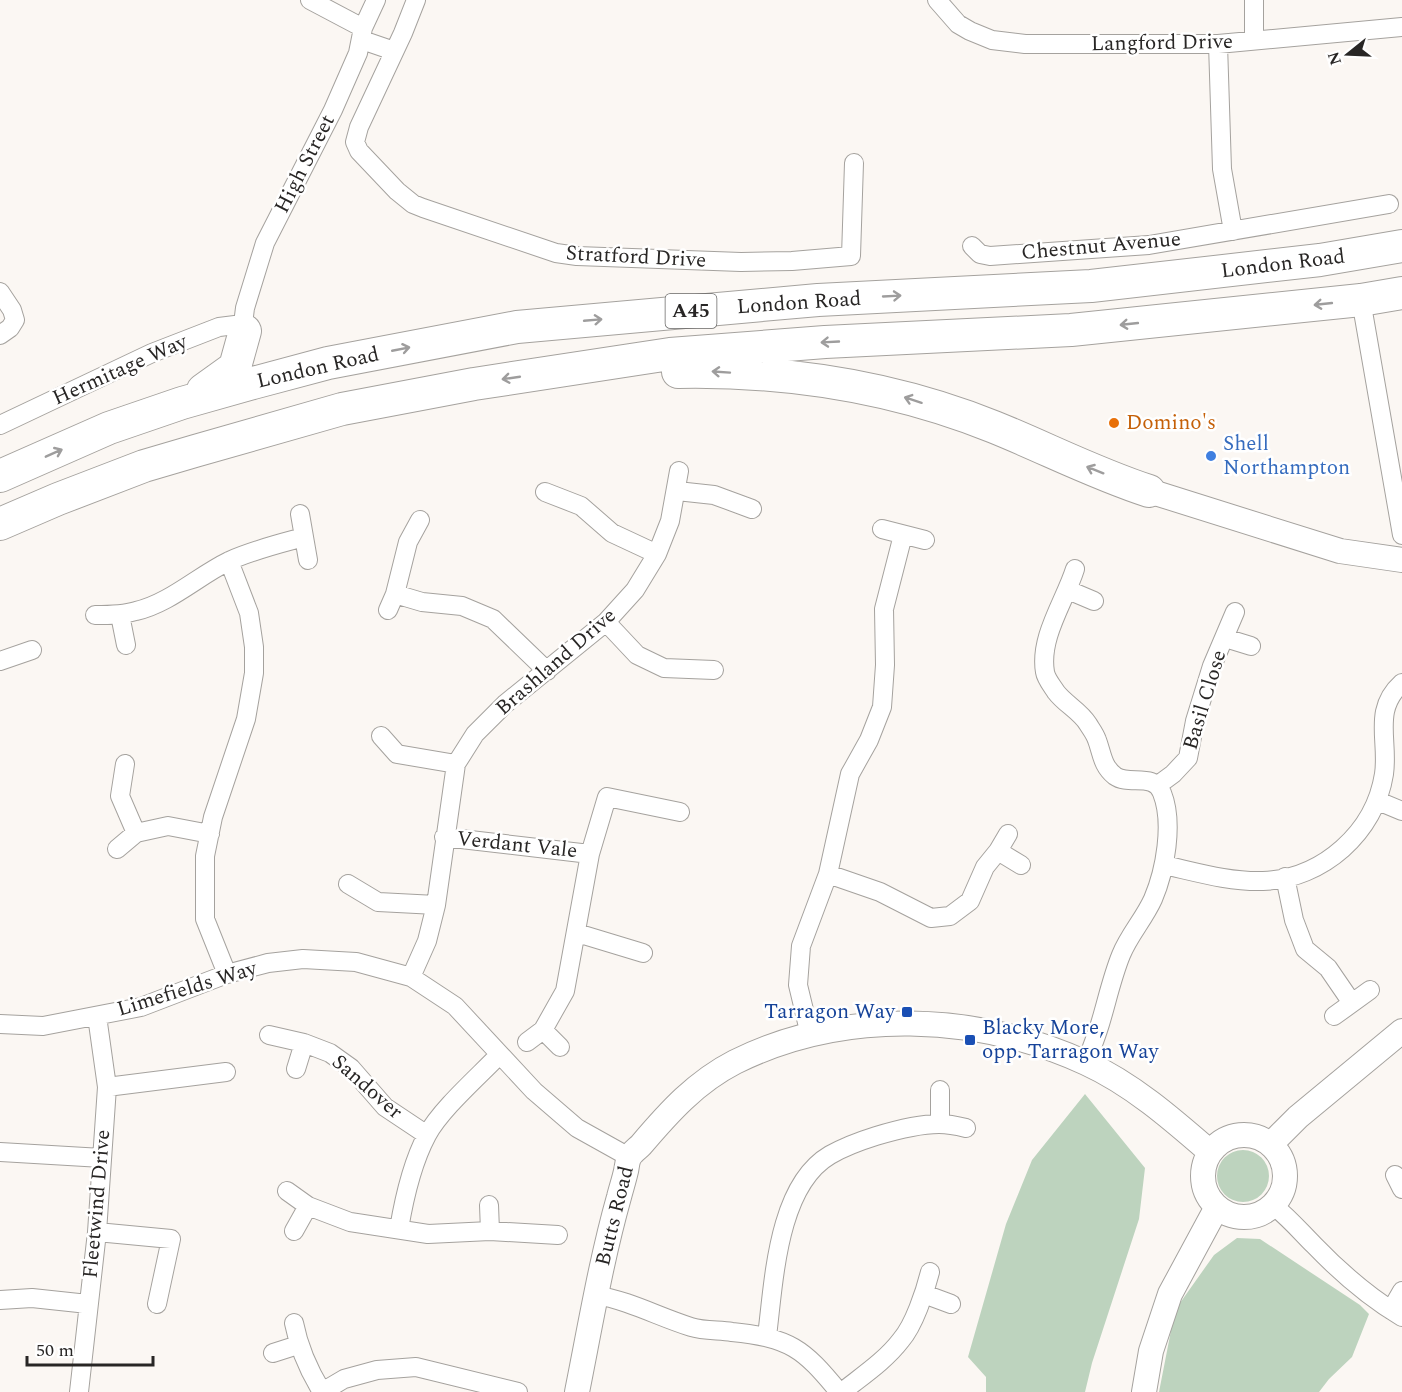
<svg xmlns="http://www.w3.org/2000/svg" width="1402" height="1392" font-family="Spectral,serif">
	<rect width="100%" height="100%" fill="#fbf7f3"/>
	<path fill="#bdd3be" d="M 1085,1094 L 1145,1168 L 1139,1219 L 1092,1363 L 1085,1392 L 986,1392 L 986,1377 L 968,1357 L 1006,1224 L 1032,1160 Z
		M1217 1176a26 26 0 1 1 52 0a26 26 0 1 1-52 0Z
		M 1237,1238 L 1260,1239 L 1360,1305 L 1369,1314 L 1352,1357 L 1329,1379 L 1319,1392 L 1159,1392 L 1175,1310 L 1214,1255 Z"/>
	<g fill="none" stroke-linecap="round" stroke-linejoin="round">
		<defs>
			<path id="minor" d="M 310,0 L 363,28
				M 416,0 L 403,33 L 359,127 L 355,142 L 359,151 L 397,191 L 413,204 L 423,208 L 556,253 L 577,256 L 741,262 L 792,261 L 851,256 L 854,163
				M 937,0 L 958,24 L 970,31 L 992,40 L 1025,44 L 1218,44 L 1402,27
				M 1254,0 L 1254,40
				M 362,40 L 394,51
				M 1218,44 L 1222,169 L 1233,231
				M 972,246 L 980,254 L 990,256 L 1149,245 L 1389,204
				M 0,292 L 12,310 L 15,320 L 10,328 L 0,335
				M 1361,300 L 1402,535
				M 245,331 L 243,324 L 245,308 L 265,243 L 333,110 L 358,53 L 363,28 L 376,0
				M 0,425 L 152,353 L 219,327 L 243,324
				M 677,491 L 714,495 L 752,509
				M 545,492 L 581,506 L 612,533 L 657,554
				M 300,514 L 308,560
				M 882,529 L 925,540
				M 1075,569 C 1065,601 1039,637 1045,672 C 1046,679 1053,687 1056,692 C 1065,704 1080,711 1088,724 C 1091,729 1095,734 1097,740 C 1102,753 1102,766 1115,776 C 1129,786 1154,772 1162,793 C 1174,823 1165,871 1153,899 C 1144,919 1129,935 1121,955 C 1112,977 1107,1001 1100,1024 C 1096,1037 1091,1050 1086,1063
				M 1068,590 L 1094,601
				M 395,594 L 422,602 L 462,606 L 493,619 L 547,671
				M 388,610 L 395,594 L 408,542 L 420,520
				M 95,615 C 109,615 123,615 136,611 C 170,603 198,576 229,561 C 253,550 278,544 304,537
				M 120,615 L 126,645
				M 606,622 L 637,655 L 664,668 L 714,670
				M 1225,638 L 1251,646
				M 0,661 L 32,650
				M 381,736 L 397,754 L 456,764
				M 125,764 L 120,796 L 136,833
				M 1158,785 L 1173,774 L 1188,758 L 1195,721 L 1212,666 L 1235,612
				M 1378,801 L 1402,811
				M 444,837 L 590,854
				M 117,849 L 136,833 L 168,826 L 210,834
				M 998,851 L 1021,865
				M 1164,865 C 1196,872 1229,882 1263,881 C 1323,879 1375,832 1384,774 C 1389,740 1372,710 1402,683
				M 828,874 L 880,892 L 931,918 L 950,916 L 970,901 L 985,867 L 998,851 L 1008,834
				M 1285,877 L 1294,920 L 1305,949 L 1328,968 L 1352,1003
				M 348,884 L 378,902 L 436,905
				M 577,933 L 643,953
				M 227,974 L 205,919 L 205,856 L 213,817 L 246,719 L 254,673 L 254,647 L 249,613 L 229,561
				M 411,977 L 427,941 L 436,905 L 456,764 L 475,734 L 505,704 L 606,622 L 635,590 L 657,554 L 670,521 L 679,471
				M 1334,1016 L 1370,990
				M 0,1024 L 43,1026 L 141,1007 L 227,974 L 268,963 L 303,959 L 356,962 L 411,977 L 455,1006 L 534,1091 L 577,1128 L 629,1157
				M 543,1030 L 560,1047
				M 269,1035 L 304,1043 L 330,1053 L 351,1068 L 385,1107 L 427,1135
				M 810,1035 L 798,985 L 801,946 L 828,874 L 850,774 L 869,740 L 882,707 L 885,665 L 884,609 L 903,535
				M 527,1042 L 543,1030 L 565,991 L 590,854 L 607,797 L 680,812
				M 296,1069 L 304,1043
				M 107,1087 L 226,1072
				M 940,1124 L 940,1090
				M 0,1152 L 102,1158
				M 1395,1175 L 1402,1189
				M 287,1191 L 308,1206 L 350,1222 L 428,1234 L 490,1231 L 558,1235
				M 489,1205 L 490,1231
				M 1274,1206 C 1289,1218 1301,1232 1314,1245 C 1340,1272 1370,1298 1402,1317
				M 399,1229 C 404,1199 412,1163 427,1135 C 441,1109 478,1077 499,1055
				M 294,1231 L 308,1206
				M 97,1232 L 171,1239 L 157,1304
				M 924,1294 L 951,1304
				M 596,1295 C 630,1301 659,1317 691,1327 C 704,1331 719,1330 732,1332 C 790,1338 803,1348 839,1392
				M 0,1300 L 32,1298 L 88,1304
				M 1391,1310 L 1402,1291
				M 294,1323 C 299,1349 308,1369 322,1392
				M 767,1336 C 774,1282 777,1186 830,1155 C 844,1147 860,1141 876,1136 C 896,1130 918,1124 939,1124 C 948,1124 958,1126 966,1128
				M 273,1353 L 298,1345
				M 79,1392 L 97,1232 L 107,1087 L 97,1016
				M 322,1392 L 344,1379 L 377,1370 L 416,1367 L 518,1392
				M 842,1392 C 862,1376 885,1361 901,1340 C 914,1325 925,1292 930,1272"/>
			<path id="tertiary" d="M 1149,491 L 1340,551 L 1402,560
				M1203 1176a41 41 0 1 1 82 0a41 41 0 1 1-82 0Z
				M 1271,1144 L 1298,1117 L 1402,1031
				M 577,1392 C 590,1327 601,1261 619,1197 C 621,1189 624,1180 626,1171 C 627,1167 627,1162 629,1158 C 631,1153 637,1149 641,1145 C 669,1112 696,1082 735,1062 C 844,1008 976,1013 1086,1063 C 1132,1084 1172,1119 1210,1152
				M 1144,1392 L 1151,1351 L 1170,1294 L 1217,1207"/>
			<path id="trunk" d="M 678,372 C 787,370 892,386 994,427 C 1046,448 1096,474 1149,491
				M 203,390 L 235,367 L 245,331
				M 0,476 L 109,428 L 182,403 L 253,383 L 328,363 L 517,327 L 818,300 L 1091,286 L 1320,260 L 1402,246
				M 0,524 L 58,499 L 144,466 L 195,451 L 342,409 L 474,384 L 670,354 L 825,342 L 1071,330 L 1361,300 L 1402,293"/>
		</defs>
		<use href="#minor" stroke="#a5a29e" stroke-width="20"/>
		<use href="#tertiary" stroke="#a5a29e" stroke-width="26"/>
		<use href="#trunk" stroke="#a5a29e" stroke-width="34"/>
		<use href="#minor" stroke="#fff" stroke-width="18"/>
		<use href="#tertiary" stroke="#fff" stroke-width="24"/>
		<use href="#trunk" stroke="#fff" stroke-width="32"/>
	</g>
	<defs><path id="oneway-shaft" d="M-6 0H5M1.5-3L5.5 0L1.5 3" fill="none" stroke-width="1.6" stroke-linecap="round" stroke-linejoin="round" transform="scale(1.5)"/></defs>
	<g stroke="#9e9d9d">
		<use href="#oneway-shaft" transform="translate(892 296) rotate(-3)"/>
		<use href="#oneway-shaft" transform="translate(1323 304) rotate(174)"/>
		<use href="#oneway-shaft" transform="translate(593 320) rotate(-5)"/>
		<use href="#oneway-shaft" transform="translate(1129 324) rotate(174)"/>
		<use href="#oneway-shaft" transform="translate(830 342) rotate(177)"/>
		<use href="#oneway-shaft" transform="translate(401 349) rotate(-11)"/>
		<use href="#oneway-shaft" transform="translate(721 372) rotate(-176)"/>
		<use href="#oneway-shaft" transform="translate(511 378) rotate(172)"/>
		<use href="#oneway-shaft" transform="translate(913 400) rotate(-162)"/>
		<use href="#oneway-shaft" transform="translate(54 453) rotate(-24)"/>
		<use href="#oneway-shaft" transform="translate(1095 470) rotate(-158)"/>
	</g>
	<circle fill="#e8710a" stroke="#fff" stroke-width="2" cx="1114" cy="423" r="6"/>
	<circle fill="#3f7fe0" stroke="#fff" stroke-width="2" cx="1211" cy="456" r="6"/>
	<g fill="#1a4fb4" stroke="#fff" stroke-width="2">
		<rect x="901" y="1006" width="12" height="12" rx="3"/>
		<rect x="964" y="1034" width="12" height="12" rx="3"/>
	</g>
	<g text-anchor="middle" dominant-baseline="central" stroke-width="5" stroke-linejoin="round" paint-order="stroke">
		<rect fill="#fff" stroke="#686766" stroke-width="1.5" x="665.5" y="294" width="51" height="34" rx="4.5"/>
		<g font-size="20" font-weight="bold" fill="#282625">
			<text x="691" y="311">A45</text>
		</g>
		<g font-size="21" fill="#282625" stroke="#fff">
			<text transform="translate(1162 43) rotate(-1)">Langford Drive</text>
			<text transform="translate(305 164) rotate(-63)">High Street</text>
			<text transform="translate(1101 246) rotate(-5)">Chestnut Avenue</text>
			<text transform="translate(636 257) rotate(3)">Stratford Drive</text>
			<text transform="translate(1283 264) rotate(-7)">London Road</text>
			<text transform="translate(799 303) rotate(-4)">London Road</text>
			<text transform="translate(318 368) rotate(-13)">London Road</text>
			<text transform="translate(120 370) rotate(-24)">Hermitage Way</text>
			<text transform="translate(556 662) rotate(-41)">Brashland Drive</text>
			<text transform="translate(1205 700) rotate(-73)">Basil Close</text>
			<text transform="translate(517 845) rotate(6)">Verdant Vale</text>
			<text transform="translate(187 989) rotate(-17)">Limefields Way</text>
			<text transform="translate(367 1087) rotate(41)">Sandover</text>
			<text transform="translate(97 1204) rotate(-85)">Fleetwind Drive</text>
			<text transform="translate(615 1216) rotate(-76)">Butts Road</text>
		</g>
		<g font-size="21" fill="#c56008" stroke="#fff" text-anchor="start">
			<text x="1126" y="423">Domino's</text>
		</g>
		<g font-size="21" fill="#366cbe" stroke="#fff" text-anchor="start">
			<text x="1223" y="444">Shell<tspan x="1223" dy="24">Northampton</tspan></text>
		</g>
		<g font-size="21" fill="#164399" stroke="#fff" text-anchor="end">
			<text x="895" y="1012">Tarragon Way</text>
			<text x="982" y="1028" text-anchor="start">Blacky More,<tspan x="982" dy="24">opp. Tarragon Way</tspan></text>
		</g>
	</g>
	<g transform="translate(1348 54) rotate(252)" stroke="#ffffff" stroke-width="4.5" paint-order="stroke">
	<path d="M0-4.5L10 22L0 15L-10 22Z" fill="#282625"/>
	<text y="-9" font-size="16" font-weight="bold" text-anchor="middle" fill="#282625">N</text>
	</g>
	<path d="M27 1356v9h126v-9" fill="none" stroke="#282625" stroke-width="3"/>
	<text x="36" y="1356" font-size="18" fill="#282625" stroke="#ffffff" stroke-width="4.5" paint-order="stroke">50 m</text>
</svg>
